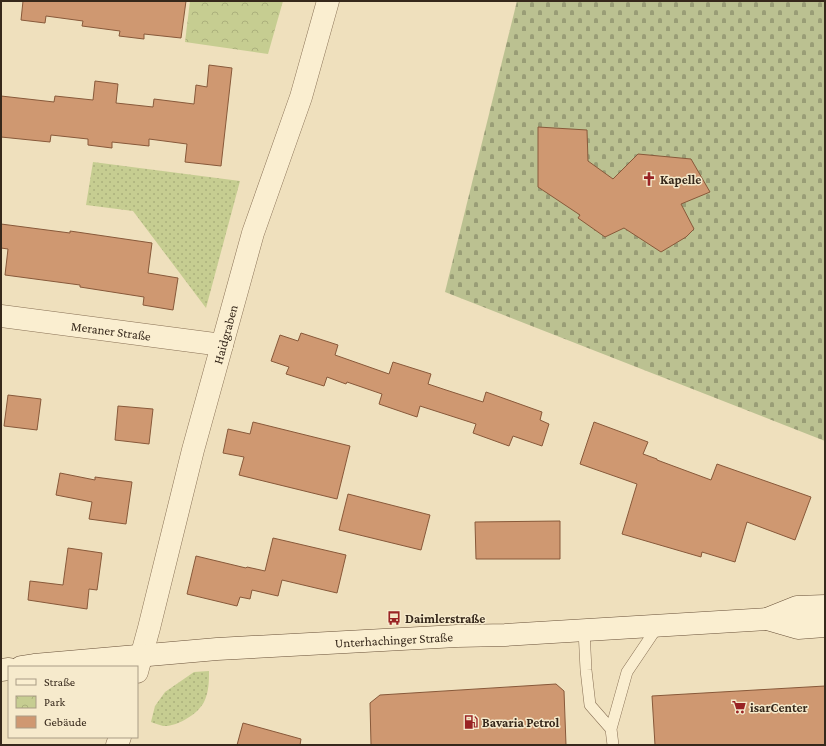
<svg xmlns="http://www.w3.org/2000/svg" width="826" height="746" font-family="'Crimson Pro',serif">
	<defs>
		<pattern id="grass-dots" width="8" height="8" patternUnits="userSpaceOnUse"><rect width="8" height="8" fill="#c6cd91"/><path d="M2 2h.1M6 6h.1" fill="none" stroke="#abb07c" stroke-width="1.8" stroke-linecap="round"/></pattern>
		<pattern id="cemetery-stones" width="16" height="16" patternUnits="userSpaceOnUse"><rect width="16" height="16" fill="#bbc191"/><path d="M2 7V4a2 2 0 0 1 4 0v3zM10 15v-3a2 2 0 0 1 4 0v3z" fill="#999d76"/></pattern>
		<pattern id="park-crowns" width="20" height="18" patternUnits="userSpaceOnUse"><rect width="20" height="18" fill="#c6cd91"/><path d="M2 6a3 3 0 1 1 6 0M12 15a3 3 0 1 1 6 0" fill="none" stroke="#abb07c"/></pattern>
	</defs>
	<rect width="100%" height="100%" fill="#efe0bd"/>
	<path fill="url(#grass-dots)" d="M 93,162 L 240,181 L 206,308 L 133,211 L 86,205 Z
		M 209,671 C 209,681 209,692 204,702 C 198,714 177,727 163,726 C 159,725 154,723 151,722 L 155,706 L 165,692 L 194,672 Z"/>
	<path fill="url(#cemetery-stones)" d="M 517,1 L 825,1 L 825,441 L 445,292 Z"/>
	<path fill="url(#park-crowns)" d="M 190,1 L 283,1 L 268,54 L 185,42 Z"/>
	<path fill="#cf9871" stroke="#88593a" d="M 23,1 L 186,1 L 181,38 L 144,34 L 144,39 L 119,36 L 120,31 L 82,26 L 83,21 L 46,16 L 45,23 L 21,20 Z
		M 209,65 L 232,68 L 221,166 L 185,162 L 187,144 L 149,139 L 149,146 L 112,142 L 112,148 L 88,145 L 88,139 L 51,135 L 50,142 L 1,137 L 1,96 L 54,102 L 55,96 L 93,100 L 95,81 L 118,84 L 116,103 L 153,107 L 154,99 L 194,104 L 196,85 L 207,87 Z
		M 538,127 L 587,130 L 588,161 L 613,179 L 638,154 L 691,159 L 710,192 L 681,204 L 694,229 L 686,237 L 661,252 L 624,228 L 605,237 L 578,218 L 580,215 L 538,187 Z
		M 1,224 L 70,233 L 70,231 L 152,243 L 148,273 L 178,278 L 173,310 L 143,305 L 144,297 L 80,287 L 80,285 L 5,275 L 8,249 L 1,248 Z
		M 301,333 L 338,345 L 335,355 L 389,374 L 393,362 L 431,374 L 428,384 L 446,390 L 483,402 L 486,392 L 542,412 L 540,420 L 549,424 L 542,446 L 513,436 L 509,446 L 473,433 L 476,424 L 420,406 L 417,417 L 379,404 L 382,394 L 347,382 L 346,384 L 327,377 L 324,386 L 286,374 L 289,367 L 271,361 L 280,335 L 298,341 Z
		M 8,395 L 41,399 L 37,430 L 4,426 Z
		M 118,406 L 153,409 L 149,444 L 115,440 Z
		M 253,422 L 350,446 L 337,499 L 239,475 L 244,457 L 223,453 L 228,429 L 250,434 Z
		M 594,422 L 648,442 L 643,454 L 657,459 L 657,460 L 711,480 L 717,464 L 811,497 L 795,540 L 747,522 L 735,562 L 702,552 L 701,557 L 622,534 L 637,484 L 580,464 Z
		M 60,473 L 95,480 L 95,477 L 132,482 L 126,524 L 89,519 L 92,502 L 56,495 Z
		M 348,494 L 430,515 L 421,550 L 339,530 Z
		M 560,521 L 560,559 L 476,559 L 475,522 Z
		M 273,538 L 346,555 L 337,593 L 282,580 L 278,596 L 252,590 L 250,599 L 240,597 L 237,606 L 187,594 L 196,556 L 246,568 L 247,567 L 265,571 Z
		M 68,548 L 102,553 L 97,590 L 89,589 L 87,609 L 28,600 L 30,581 L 63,585 Z
		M 556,684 L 564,691 L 566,745 L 371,745 L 370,703 L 380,695 Z
		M 825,686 L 825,745 L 655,745 L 652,696 Z
		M 243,723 L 301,739 L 300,745 L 237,745 Z"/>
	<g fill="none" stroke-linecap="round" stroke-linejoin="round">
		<defs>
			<path id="service" d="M 584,630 L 586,670 L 590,705 L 611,729
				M 613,745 L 611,729 L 627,672 L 658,626"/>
			<g id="minor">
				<path id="s1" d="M 1,316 L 222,345"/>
				<path id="s2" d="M 137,672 L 149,628 L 193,450 L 253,233 L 301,97 L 328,1"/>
				<path d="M 117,745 L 120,737"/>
			</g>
			<g id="secondary">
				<path d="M 767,619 L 798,628 L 825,626"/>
				<path id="s3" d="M 21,667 L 34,665 L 217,649 L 457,636 L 505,635 L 767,619 L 797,607 L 825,606"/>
				<path d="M 1,670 L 9,669"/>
			</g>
		</defs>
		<use href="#service" stroke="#887055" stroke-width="12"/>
		<use href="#minor" stroke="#887055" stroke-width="23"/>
		<use href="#secondary" stroke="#695139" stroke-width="23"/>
		<use href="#service" stroke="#faeed0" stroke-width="11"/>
		<use href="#minor" stroke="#faeed0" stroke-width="22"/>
		<use href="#secondary" stroke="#faeed0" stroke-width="22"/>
	</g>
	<defs>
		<symbol id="church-bare" viewBox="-9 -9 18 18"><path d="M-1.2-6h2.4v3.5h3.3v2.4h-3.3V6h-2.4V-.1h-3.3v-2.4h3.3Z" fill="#992324" stroke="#f6eacc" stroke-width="2.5" paint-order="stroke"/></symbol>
		<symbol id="bus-bare" viewBox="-9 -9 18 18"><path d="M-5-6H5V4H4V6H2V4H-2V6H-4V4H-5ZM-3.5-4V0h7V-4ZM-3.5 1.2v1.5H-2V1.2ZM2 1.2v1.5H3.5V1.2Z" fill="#992324" stroke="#f6eacc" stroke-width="2.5" paint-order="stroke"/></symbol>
		<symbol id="supermarket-bare" viewBox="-9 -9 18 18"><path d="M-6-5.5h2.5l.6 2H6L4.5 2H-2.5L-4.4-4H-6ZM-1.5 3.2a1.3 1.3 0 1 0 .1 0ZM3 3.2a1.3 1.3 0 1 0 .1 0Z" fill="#992324" stroke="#f6eacc" stroke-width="2.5" paint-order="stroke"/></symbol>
		<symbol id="fuel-bare" viewBox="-9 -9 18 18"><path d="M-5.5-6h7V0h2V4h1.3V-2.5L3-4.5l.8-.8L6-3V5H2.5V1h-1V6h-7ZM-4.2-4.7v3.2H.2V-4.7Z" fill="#992324" stroke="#f6eacc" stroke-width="2.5" paint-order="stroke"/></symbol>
	</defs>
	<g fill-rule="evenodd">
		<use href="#church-bare" x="639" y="169" width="20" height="20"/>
		<use href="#bus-bare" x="384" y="608" width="20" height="20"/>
		<use href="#supermarket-bare" x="729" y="697" width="20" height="20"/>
		<use href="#fuel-bare" x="461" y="712" width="20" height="20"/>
	</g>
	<g text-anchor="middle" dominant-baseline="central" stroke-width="3" stroke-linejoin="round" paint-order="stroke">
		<g font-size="13" font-weight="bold" fill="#36281b" stroke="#f6eacc" text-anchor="start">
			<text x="660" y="179">Kapelle</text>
			<text x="405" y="618">Daimlerstraße</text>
			<text x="750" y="707">isarCenter</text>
			<text x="482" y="722">Bavaria Petrol</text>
		</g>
		<g font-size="13" fill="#36281b" stroke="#f6eacc">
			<text stroke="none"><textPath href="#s1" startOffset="111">Meraner Straße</textPath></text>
			<text stroke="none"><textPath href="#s2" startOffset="349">Haidgraben</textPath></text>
			<text stroke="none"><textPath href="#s3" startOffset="374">Unterhachinger Straße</textPath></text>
		</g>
	</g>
	<rect width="826" height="746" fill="none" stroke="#36281b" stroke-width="4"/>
	<rect x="8" y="666" width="130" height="72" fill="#f6eacc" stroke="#a99c85"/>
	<rect x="16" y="679" width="20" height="6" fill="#faeed0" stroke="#a99c85"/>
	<text x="44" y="686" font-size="12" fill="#36281b">Straße</text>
	<rect x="16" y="696" width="20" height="12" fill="url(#park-crowns)" stroke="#a99c85"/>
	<text x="44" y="706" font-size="12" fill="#36281b">Park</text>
	<rect x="16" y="716" width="20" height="12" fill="#cf9871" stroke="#a99c85"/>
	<text x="44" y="726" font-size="12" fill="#36281b">Gebäude</text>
</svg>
